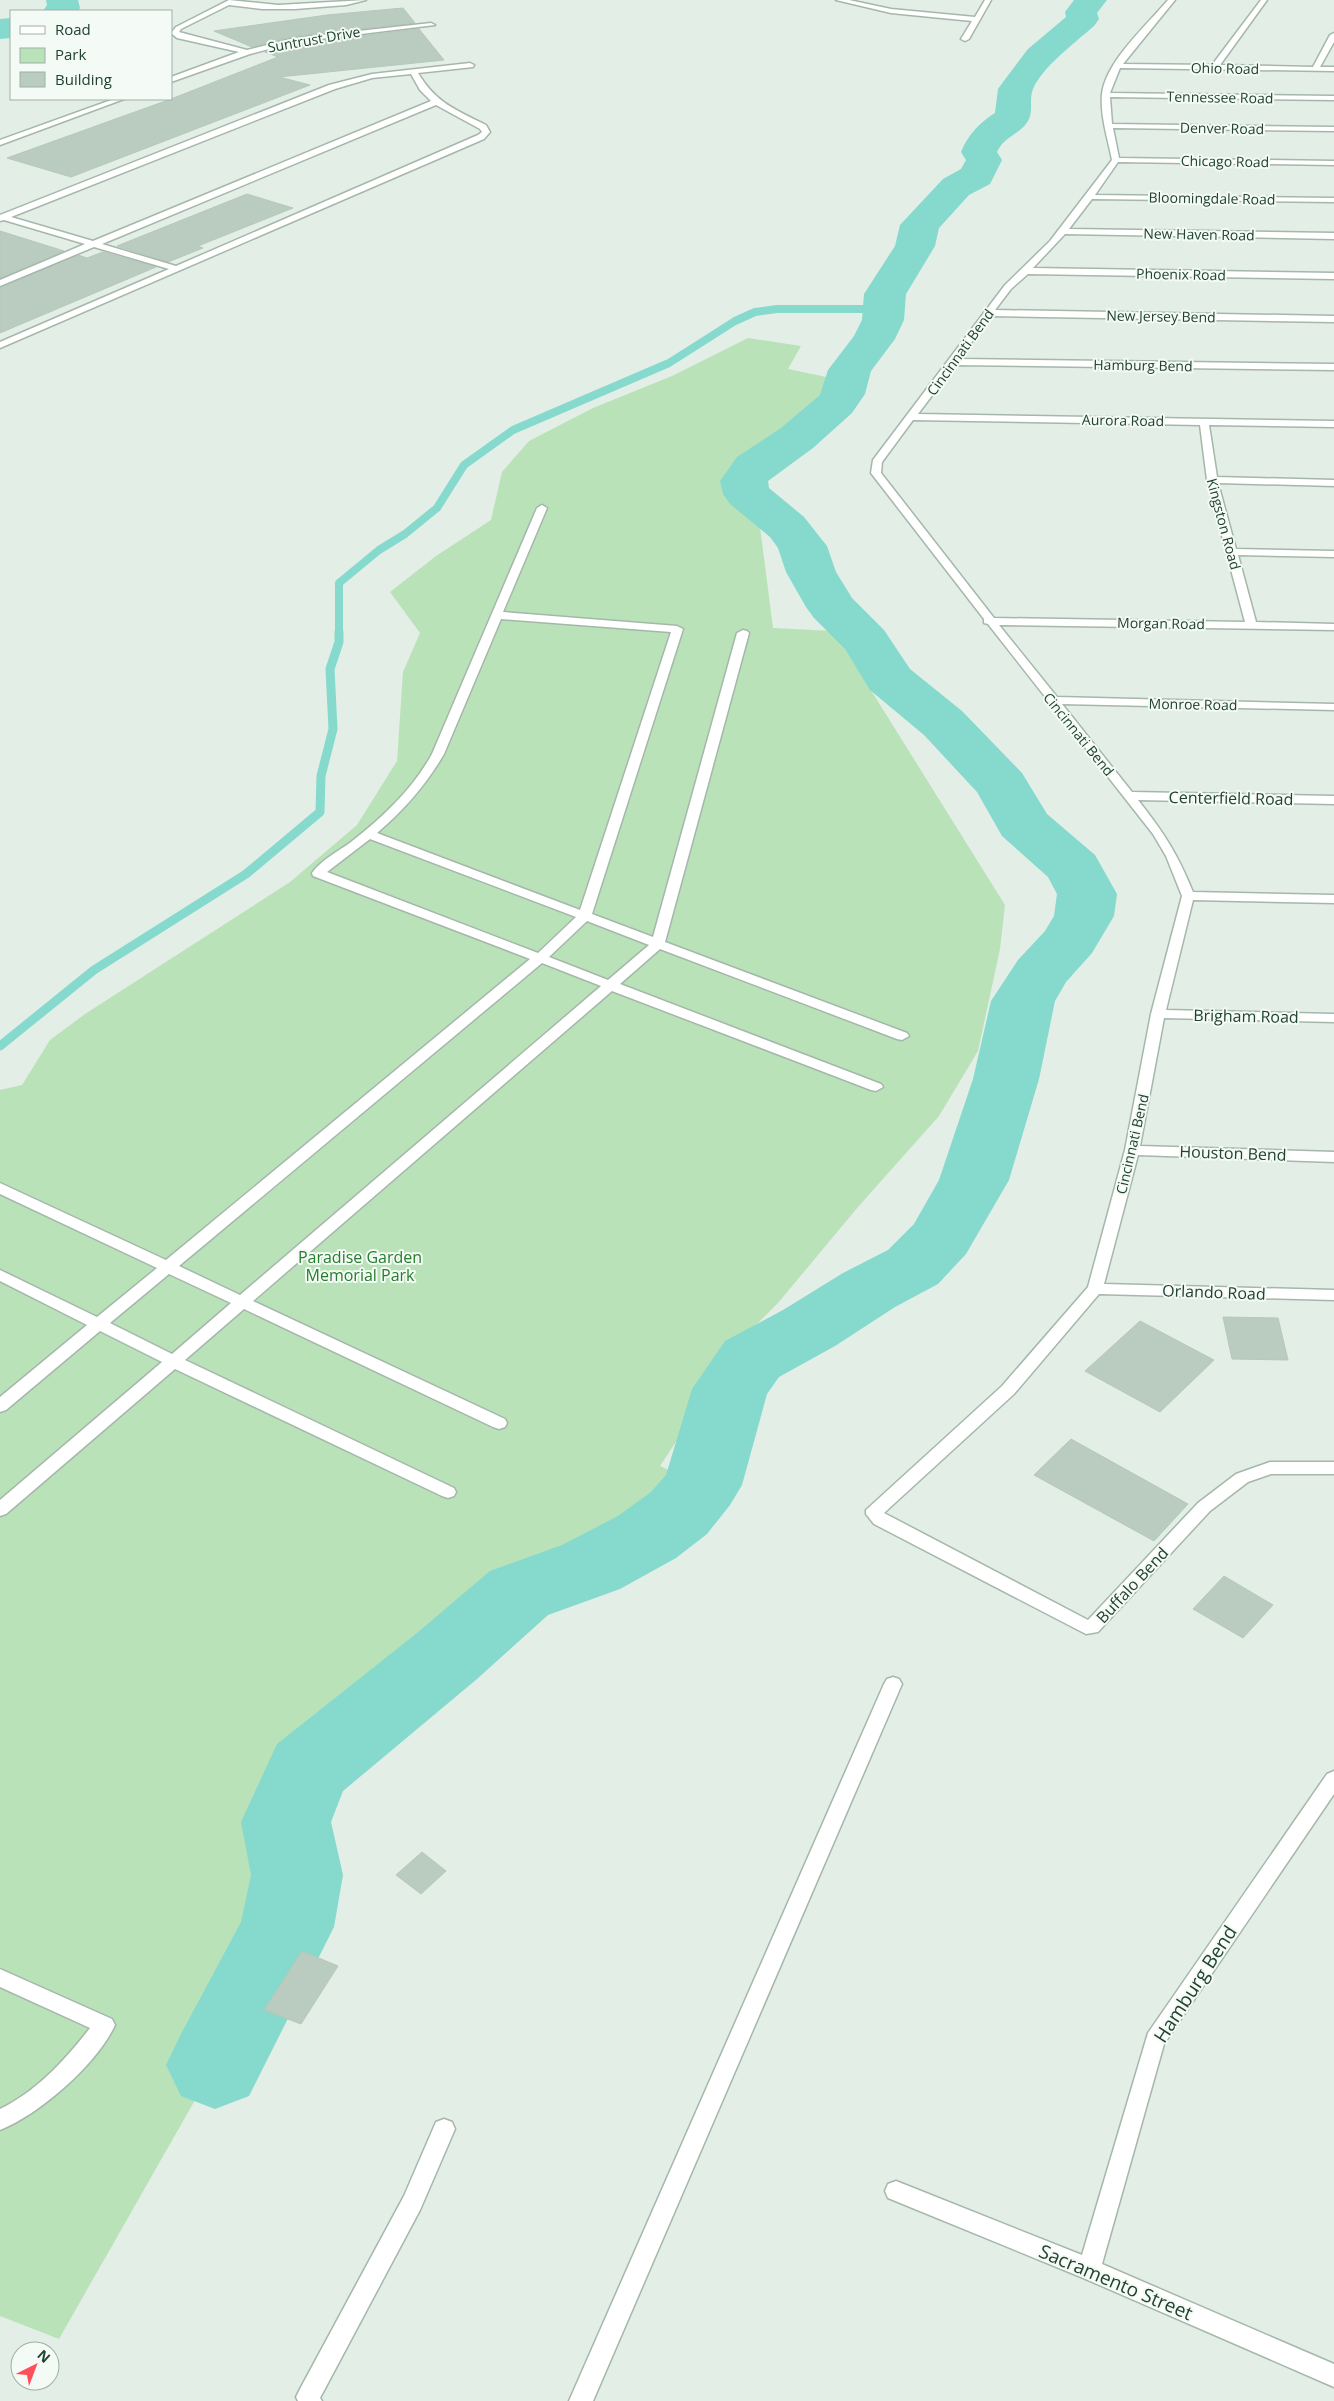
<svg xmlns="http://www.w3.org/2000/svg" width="1334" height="2401" font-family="'Open Sans',sans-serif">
	<rect width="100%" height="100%" fill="#e3eee6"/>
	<path fill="#bae2b9" d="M 748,338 L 801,346 L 788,369 L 836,379 L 808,422 L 786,444 L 726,476 L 724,492 L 760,527 L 773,628 L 834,631 L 1005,905 L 1000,949 L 978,1051 L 939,1116 L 858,1207 L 778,1303 L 704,1377 L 681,1434 L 660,1466 L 702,1485 L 679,1513 L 647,1537 L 591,1567 L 519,1593 L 447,1656 L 308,1769 L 286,1822 L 297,1875 L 287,1927 L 215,2065 L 59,2339 L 0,2316 L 0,1090 L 22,1085 L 50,1040 L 85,1014 L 290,882 L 357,825 L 397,761 L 403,672 L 420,633 L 390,592 L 436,556 L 491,520 L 502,472 L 529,441 L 593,408 L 672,376 Z"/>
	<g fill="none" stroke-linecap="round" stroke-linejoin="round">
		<path stroke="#85d9cd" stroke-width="8" d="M 339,633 L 339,583 L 379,550 L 405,534 L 437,508 L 464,465 L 513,430 L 669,363 L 735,321 L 755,312 L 777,309 L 884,309"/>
		<path stroke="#85d9cd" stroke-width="9" d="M 0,1046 L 94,970 L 246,874 L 320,812 L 321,776 L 333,729 L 330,669 L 339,642 L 339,632"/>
		<path fill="#85d9cd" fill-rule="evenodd" d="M 46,0 L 78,0 L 80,8 L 78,11 L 43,11 L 47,5 Z
			M 1074,0 L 1107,0 L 1097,13 L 1099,19 L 1094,26 C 1076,42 1042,67 1033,89 C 1029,98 1033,111 1029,119 C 1022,134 1004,136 997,152 L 1002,160 L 990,184 L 969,195 L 939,228 L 935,246 L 906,294 L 904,320 L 895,339 L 871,371 L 865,394 L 852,413 L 813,448 L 768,481 L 769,488 L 804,517 L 819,536 L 827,546 L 836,572 L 852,598 L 884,630 L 910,669 L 962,711 L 1022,773 L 1047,814 L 1095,855 L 1117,894 L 1114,916 L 1092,953 L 1066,982 L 1055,1001 L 1039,1079 L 1009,1180 L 966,1254 L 938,1284 L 895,1307 L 835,1346 L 779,1377 L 767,1394 L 742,1485 L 730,1505 L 707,1534 L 676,1558 L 620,1589 L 548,1615 L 477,1679 L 343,1791 L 331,1822 L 343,1875 L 334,1927 L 249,2096 L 215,2109 L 181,2096 L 166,2065 L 181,2034 L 241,1922 L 251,1875 L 241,1822 L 277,1744 L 417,1633 L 490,1571 L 562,1545 L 618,1516 L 651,1492 L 666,1475 L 692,1389 L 725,1341 L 783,1310 L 843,1273 L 888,1250 L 914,1224 L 939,1180 L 973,1079 L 991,1001 L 1018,960 L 1045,931 L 1054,916 L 1057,894 L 1048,877 L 1002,836 L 977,792 L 924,735 L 870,690 L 845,649 L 814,618 L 806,607 L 786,572 L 778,548 L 770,537 L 730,504 L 723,494 L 720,481 L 737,457 L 781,428 L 820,395 L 828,370 L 854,336 L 862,320 L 864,294 L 895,246 L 900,225 L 943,179 L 961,169 L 966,160 L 961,152 C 968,135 979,123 995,113 L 998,89 L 1003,82 L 1028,49 L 1066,17 L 1065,12 Z
			M 11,18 L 11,38 L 0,39 L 0,19 Z"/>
	</g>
	<path fill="#baccc0" stroke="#b4c9ba" d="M 403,8 L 415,23 L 295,36 L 252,47 L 214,31 L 327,15 Z
		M 419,29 L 444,60 L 279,77 L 310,85 L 71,177 L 7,158 L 171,99 L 278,57 L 265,52 L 295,44 Z
		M 247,194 L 293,208 L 198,246 L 203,248 L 168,262 L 117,246 Z
		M 0,231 L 64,251 L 0,278 Z
		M 103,252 L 156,267 L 0,333 L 0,288 L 78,255 L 87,258 Z
		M 1223,1317 L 1278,1318 L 1288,1360 L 1232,1359 Z
		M 1140,1321 L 1214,1360 L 1160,1412 L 1085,1371 Z
		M 1071,1439 L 1188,1504 L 1154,1541 L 1034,1475 Z
		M 1224,1576 L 1273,1605 L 1243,1638 L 1193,1609 Z
		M 422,1852 L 446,1871 L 421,1894 L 396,1875 Z
		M 302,1951 L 338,1966 L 301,2024 L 264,2010 Z"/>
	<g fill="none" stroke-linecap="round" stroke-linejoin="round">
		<defs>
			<path id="minor" d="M 229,0 L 278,5 L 366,0 L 346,5 L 295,9 L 262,9 L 229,5 L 181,29 L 179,32 L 247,50 L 295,38 L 431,23 L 435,25 L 295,42 L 250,54 L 171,82 L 171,77 L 239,52 L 177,38 L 171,33 L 176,27 Z
				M 836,0 L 849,0 L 891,9 L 975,17 L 985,0 L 991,0 L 969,39 L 965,41 L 961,39 L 972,21 L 891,13 Z
				M 1168,0 L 1175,0 L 1123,64 L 1212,65 L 1261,0 L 1267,0 L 1220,65 L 1313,67 L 1330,35 L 1334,33 L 1334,42 L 1320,67 L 1334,67 L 1334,71 L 1120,68 L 1110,93 L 1334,96 L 1334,100 L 1110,97 L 1112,124 L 1334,127 L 1334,131 L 1113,128 L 1119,158 L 1334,161 L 1334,165 L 1118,162 L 1095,195 L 1334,198 L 1334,202 L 1092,199 L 1069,229 L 1334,233 L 1334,239 L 1065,234 L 1033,268 L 1334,273 L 1334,279 L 1028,274 L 1011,289 L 995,310 L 1334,316 L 1334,322 L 991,316 L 959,359 L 1334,364 L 1334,370 L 955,365 L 918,414 L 1334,421 L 1334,427 L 1209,425 L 1217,477 L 1334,480 L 1334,486 L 1218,483 L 1236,549 L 1334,551 L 1334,557 L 1238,555 L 1256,622 L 1334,624 L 1334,630 L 999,625 L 1057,697 L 1334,704 L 1334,710 L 1062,704 L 1132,792 L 1334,796 L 1334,804 L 1138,800 C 1164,833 1177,853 1193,892 L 1334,895 L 1334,903 L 1193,900 L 1166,1010 L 1334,1014 L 1334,1022 L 1164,1018 L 1140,1146 L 1334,1152 L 1334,1162 L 1138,1155 L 1104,1284 L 1334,1290 L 1334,1300 L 1099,1294 L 1014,1394 L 884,1513 L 1088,1620 L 1198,1503 L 1236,1474 L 1270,1462 L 1334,1462 L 1334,1474 L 1271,1474 L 1248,1482 L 1210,1511 L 1098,1632 L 1086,1634 L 874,1524 L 866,1514 L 866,1510 L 1002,1386 L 1088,1287 L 1125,1150 L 1151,1014 L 1182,896 L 1166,856 L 1153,834 L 988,624 L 984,623 L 984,619 L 871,473 L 873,460 L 1005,285 L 1050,241 L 1112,160 C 1108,139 1100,116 1102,94 C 1106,61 1147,25 1168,0 ZM 913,420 L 1200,425 L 1207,480 L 1245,622 L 994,618 L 881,473 L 882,462 Z
				M 470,63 L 474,65 L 473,67 L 418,73 C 436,103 456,110 486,125 L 490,132 L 484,139 L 0,348 L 0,342 L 169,269 L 94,247 L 0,286 L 0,280 L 85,244 L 4,220 L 0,221 L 0,215 L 329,85 L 372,74 ZM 411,74 L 420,90 L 431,101 L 93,241 L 11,217 L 335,89 L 372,78 ZM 436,105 L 480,129 L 482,132 L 478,135 L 176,266 L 102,244 Z
				M 114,99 L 124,99 L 0,145 L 0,140 Z
				M 542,505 L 547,508 L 503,612 L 677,626 L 683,629 L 592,914 L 653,937 L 737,633 L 743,630 L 747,631 L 749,633 L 665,942 L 907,1033 L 909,1036 L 902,1040 L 897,1039 L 660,949 L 620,984 L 881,1084 L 883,1087 L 876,1091 L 871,1090 L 612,991 L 253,1301 L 505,1419 L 507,1423 L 505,1427 L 499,1429 L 493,1427 L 244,1309 L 185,1360 L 454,1488 L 456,1492 L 454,1496 L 448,1498 L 442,1496 L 175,1369 L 6,1514 L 0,1516 L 0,1500 L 162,1362 L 100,1331 L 6,1410 L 0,1412 L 0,1397 L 87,1325 L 0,1281 L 0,1270 L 97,1317 L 157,1268 L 0,1194 L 0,1183 L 166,1260 L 530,959 L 313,876 L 312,873 C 321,860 339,851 351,842 C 383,817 412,790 432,754 L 537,508 ZM 501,619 L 671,632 L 580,910 L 377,833 C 404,810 426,785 444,754 ZM 370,839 L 576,917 L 538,953 L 327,872 ZM 587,921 L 649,945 L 608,980 L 549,957 ZM 542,963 L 601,986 L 240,1295 L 179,1266 ZM 169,1274 L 231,1303 L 172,1354 L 110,1323 Z
				M 893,1677 L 899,1679 L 902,1684 L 593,2401 L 569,2401 L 884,1684 L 887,1679 Z
				M 1334,1771 L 1334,1794 L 1164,2044 L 1102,2264 L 1334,2364 L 1334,2387 L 1081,2277 L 888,2198 L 885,2191 L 888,2184 L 896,2181 L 1082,2255 L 1148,2033 L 1327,1774 Z
				M 0,1969 L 112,2019 L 115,2025 C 97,2064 40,2114 0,2130 L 0,2109 C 37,2091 65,2060 90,2028 L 0,1987 Z
				M 444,2119 L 452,2122 L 455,2129 L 420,2210 L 320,2398 L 322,2401 L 298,2401 L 296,2397 L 300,2389 L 404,2196 L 436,2122 Z"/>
		</defs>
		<use href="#minor" stroke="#a5b7ab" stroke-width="3"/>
		<use href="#minor" fill="#fff" fill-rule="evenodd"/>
	</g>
	<g text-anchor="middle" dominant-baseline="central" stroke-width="4" stroke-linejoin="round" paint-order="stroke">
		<g font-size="14" fill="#20422f" stroke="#f4faf5">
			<text transform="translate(314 39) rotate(-10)">Suntrust Drive</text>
			<text transform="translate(1225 68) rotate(1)">Ohio Road</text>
			<text transform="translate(1220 97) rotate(1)">Tennessee Road</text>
			<text transform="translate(1222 128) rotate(1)">Denver Road</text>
			<text transform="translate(1225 161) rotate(1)">Chicago Road</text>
			<text transform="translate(1212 198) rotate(1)">Bloomingdale Road</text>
			<text transform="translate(1199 234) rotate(1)">New Haven Road</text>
			<text transform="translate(1181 274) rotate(1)">Phoenix Road</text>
			<text transform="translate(1161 316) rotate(1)">New Jersey Bend</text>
			<text transform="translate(960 352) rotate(-54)">Cincinnati Bend</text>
			<text transform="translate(1143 365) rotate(1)">Hamburg Bend</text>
			<text transform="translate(1123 420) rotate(1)">Aurora Road</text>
			<text transform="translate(1224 524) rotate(75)">Kingston Road</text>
			<text transform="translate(1161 623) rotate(1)">Morgan Road</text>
			<text transform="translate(1193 704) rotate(1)">Monroe Road</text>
			<text transform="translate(1079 734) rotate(51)">Cincinnati Bend</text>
			<text transform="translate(1132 1144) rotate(-77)">Cincinnati Bend</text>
		</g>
		<g font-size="16" fill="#20422f" stroke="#f4faf5">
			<text transform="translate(1231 798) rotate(1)">Centerfield Road</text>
			<text transform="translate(1246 1016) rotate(1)">Brigham Road</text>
			<text transform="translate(1233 1153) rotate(2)">Houston Bend</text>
			<text transform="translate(1214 1292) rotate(2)">Orlando Road</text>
			<text transform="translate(1132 1585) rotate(-47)">Buffalo Bend</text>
		</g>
		<g font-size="16" fill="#257e2d" stroke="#f4faf5">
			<text x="360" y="1257">Paradise Garden<tspan x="360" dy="18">Memorial Park</tspan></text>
		</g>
		<g font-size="19" fill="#20422f" stroke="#f4faf5">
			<text transform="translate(1195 1984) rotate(-57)">Hamburg Bend</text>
			<text transform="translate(1116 2282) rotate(23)">Sacramento Street</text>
		</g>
	</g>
	<rect x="10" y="10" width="162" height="90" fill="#f4faf5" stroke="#9fb0a6"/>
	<rect x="20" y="26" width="25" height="8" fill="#ffffff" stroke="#9fb0a6"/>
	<text x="55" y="35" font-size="15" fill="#20422f">Road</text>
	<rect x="20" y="48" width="25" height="15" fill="#bae2b9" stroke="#9fb0a6"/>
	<text x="55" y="60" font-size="15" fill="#20422f">Park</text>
	<rect x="20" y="72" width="25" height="15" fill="#baccc0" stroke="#9fb0a6"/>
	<text x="55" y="85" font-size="15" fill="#20422f">Building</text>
	<g transform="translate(35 2366) rotate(42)"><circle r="24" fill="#f4faf5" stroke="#9fb0a6"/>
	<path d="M0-4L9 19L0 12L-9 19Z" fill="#ff5059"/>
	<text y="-8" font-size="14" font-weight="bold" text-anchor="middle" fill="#20422f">N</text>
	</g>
</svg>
